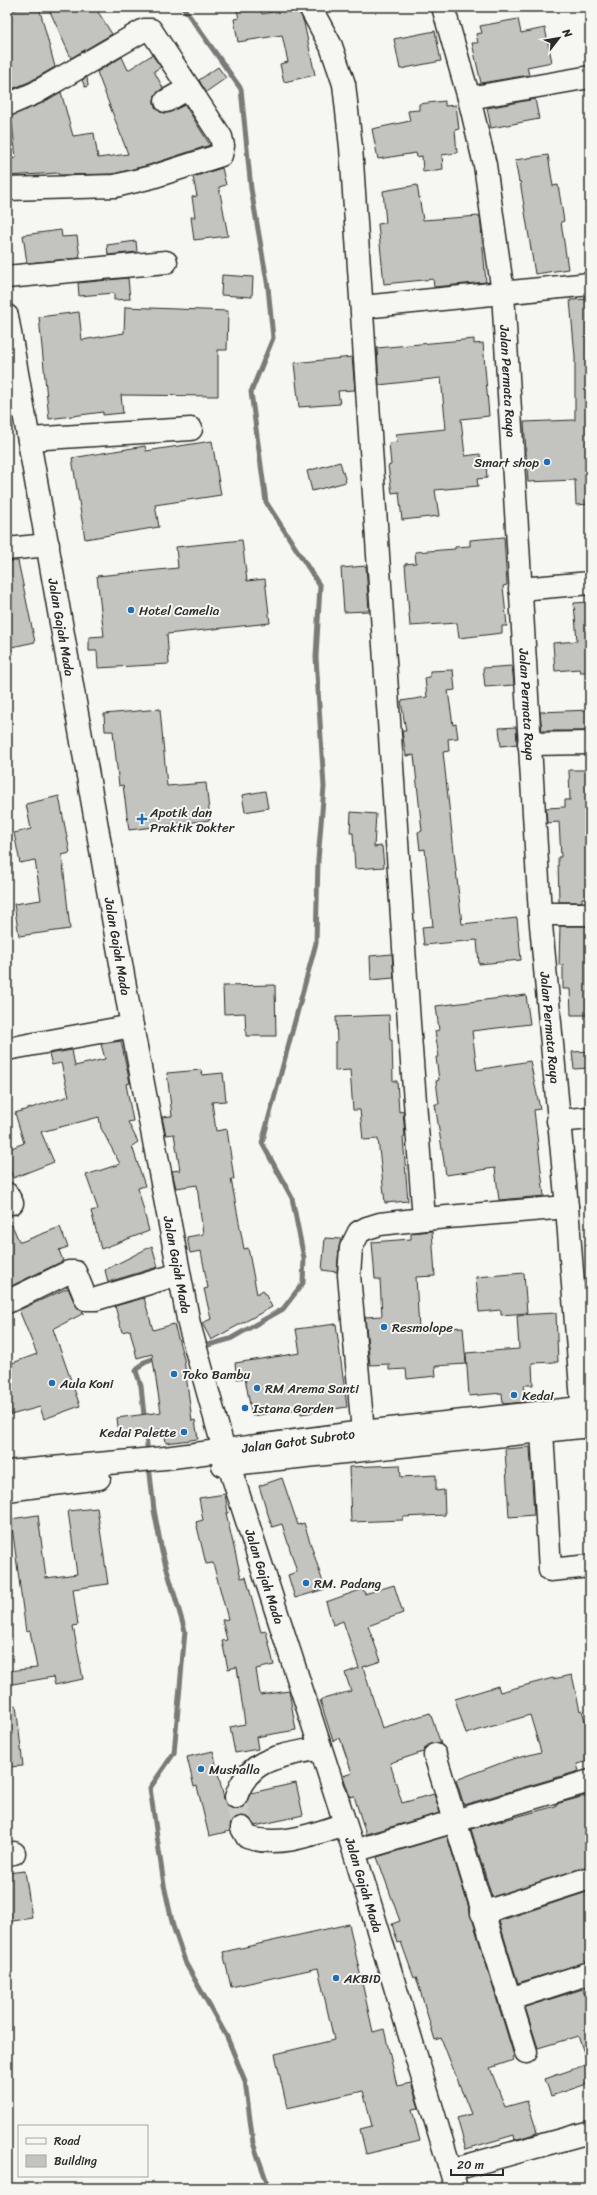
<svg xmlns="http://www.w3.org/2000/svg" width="597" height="2195" font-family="Sriracha,sans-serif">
	<rect width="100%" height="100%" fill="#f6f6f2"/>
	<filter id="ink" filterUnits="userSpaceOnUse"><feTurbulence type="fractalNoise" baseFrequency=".025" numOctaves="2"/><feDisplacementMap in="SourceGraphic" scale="8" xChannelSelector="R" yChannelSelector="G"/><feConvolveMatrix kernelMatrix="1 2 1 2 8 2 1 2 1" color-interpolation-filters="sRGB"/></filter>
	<g filter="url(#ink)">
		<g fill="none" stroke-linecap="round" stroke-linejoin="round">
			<path stroke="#7a7a78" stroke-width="5" d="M 183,7 L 241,89 L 251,189 L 268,287 L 273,338 L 251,392 L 266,502 L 320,586 L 316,657 L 324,787 L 318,860 L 316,943 L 262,1143 L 292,1198 L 304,1258 L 303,1283 L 283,1309 L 230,1339 L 201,1347
				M 148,1455 L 141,1386 L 136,1371 L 144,1362 L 158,1357
				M 149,1465 L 154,1510 L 162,1552 L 185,1631 L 174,1753 L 150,1788 L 164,1885 L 173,1926 L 186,1964 L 227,2037 L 245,2081 L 253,2143 L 269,2188"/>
		</g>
		<path fill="#c3c3c0" stroke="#2b2b2b" d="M 24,7 L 39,7 L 55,67 L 29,82 L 7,91 L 7,12 Z
			M 48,7 L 95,7 L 112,34 L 71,58 Z
			M 236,7 L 260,7 L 262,14 L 298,7 L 304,23 L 315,75 L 284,82 L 280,64 L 288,62 L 282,35 L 238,42 L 234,19 L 239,18 Z
			M 518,19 L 521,33 L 545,28 L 552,62 L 527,67 L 529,75 L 481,83 L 472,43 L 478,43 L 476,34 L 482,33 L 480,26 Z
			M 435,31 L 441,61 L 400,69 L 394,39 Z
			M 152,55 L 161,67 L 154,71 L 163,88 L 155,95 L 154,101 L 155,107 L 160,112 L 166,113 L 185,105 L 210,145 L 149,165 L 113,174 L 59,175 L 58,173 L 7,176 L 7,159 L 16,158 L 12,123 L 7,126 L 7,117 L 40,104 L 61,92 L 73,136 L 94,133 L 98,158 L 128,154 L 97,72 L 122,57 L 128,70 Z
			M 218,67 L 226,78 L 206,92 L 199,80 Z
			M 87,77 L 88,86 L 85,87 L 82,80 Z
			M 535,99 L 539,119 L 491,128 L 487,108 Z
			M 445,101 L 445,106 L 456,105 L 459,129 L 455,130 L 457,153 L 442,155 L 443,169 L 423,172 L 422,156 L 417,157 L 416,153 L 378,159 L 372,129 L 410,121 L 408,111 L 419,110 L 419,104 Z
			M 548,155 L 553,186 L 558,185 L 564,221 L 561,222 L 568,269 L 535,274 L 520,181 L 519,182 L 515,160 Z
			M 222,168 L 226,185 L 219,187 L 228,236 L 194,240 L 191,217 L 195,217 L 192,197 L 197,196 L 193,177 Z
			M 417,185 L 423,220 L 480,216 L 486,282 L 434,287 L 433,279 L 384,284 L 378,224 L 386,223 L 383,191 Z
			M 61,230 L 62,237 L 77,236 L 80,258 L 27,263 L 23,235 Z
			M 136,241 L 137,252 L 108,255 L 107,245 Z
			M 222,275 L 253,277 L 252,297 L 221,295 Z
			M 128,278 L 130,299 L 114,300 L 114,293 L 79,296 L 78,283 Z
			M 590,299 L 590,504 L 576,505 L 575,480 L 528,482 L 524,422 L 575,420 L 575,356 L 570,300 Z
			M 125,307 L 228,311 L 227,350 L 218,350 L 218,396 L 121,395 L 123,413 L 103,415 L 103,412 L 49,419 L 39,317 L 79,312 L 82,340 L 124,333 Z
			M 474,339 L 474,344 L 483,343 L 489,416 L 461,419 L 465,456 L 480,454 L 481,465 L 486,464 L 487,478 L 477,479 L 478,486 L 435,490 L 439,516 L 402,520 L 399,492 L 392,493 L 388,466 L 391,465 L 389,443 L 397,442 L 396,434 L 446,429 L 441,378 L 379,385 L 377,348 Z
			M 352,357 L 355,390 L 338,391 L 340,404 L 299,407 L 294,363 Z
			M 212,441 L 221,495 L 155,505 L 159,527 L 85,539 L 72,458 L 145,446 L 146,451 Z
			M 340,462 L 346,482 L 312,491 L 307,471 Z
			M 504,537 L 507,585 L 503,586 L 507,626 L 502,626 L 502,633 L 459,638 L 457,623 L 410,626 L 405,564 L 416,563 L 415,552 L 455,549 L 455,547 L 470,546 L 470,540 Z
			M 242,540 L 247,581 L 265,579 L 270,623 L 167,634 L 169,664 L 98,668 L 97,651 L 89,651 L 89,637 L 104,636 L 97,576 L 178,568 L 176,547 Z
			M 7,561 L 18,561 L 35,642 L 7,648 Z
			M 366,566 L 369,611 L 344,612 L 341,568 Z
			M 590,602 L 590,672 L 580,672 L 579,669 L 555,671 L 553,643 L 577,641 L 574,603 Z
			M 512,666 L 514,685 L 485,687 L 483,668 Z
			M 453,670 L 455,690 L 448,691 L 453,725 L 456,724 L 458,738 L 448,739 L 449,751 L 443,752 L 462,924 L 517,918 L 521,960 L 479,964 L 477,940 L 424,945 L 422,927 L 433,926 L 425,849 L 420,850 L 418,832 L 422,831 L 414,755 L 406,756 L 402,731 L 406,731 L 401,701 L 427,697 L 425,678 L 430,677 L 430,671 Z
			M 160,709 L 167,786 L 206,783 L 210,820 L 129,830 L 123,785 L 119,786 L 113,731 L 105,731 L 104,714 Z
			M 590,710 L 590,731 L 542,731 L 540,712 Z
			M 516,727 L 517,744 L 501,746 L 499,728 Z
			M 569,770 L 590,770 L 590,898 L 582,898 L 582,902 L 559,902 L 558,857 L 561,857 L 559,822 L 547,823 L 546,808 L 565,807 L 565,800 L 570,800 Z
			M 265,791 L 268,808 L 245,812 L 242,795 Z
			M 59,796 L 70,853 L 62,855 L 70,929 L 19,936 L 14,904 L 41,900 L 35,860 L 20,863 L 14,833 L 31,829 L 26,804 Z
			M 351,812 L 376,814 L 374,847 L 382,846 L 384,867 L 355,869 L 353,833 L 350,833 Z
			M 560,926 L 590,926 L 590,1015 L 571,1015 L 570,989 L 563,989 L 563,965 L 559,965 Z
			M 392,954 L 394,978 L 371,980 L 370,956 Z
			M 275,985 L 276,1036 L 246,1036 L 245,1013 L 224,1014 L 223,986 Z
			M 526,995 L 530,1024 L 472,1031 L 477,1070 L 530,1061 L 540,1109 L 534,1110 L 544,1196 L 499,1200 L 495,1168 L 446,1175 L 435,1104 L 439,1104 L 436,1081 L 439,1080 L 436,1057 L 439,1057 L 435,1031 L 439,1030 L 436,1006 Z
			M 389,1015 L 390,1040 L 392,1040 L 393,1081 L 397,1081 L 399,1112 L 403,1111 L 405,1137 L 403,1137 L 408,1201 L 385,1203 L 378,1139 L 363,1140 L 360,1110 L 353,1110 L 350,1070 L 335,1071 L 335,1042 L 337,1042 L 336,1017 Z
			M 121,1041 L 130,1083 L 126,1084 L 133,1121 L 128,1122 L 138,1142 L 132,1146 L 145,1186 L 138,1188 L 149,1231 L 101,1249 L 91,1211 L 98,1209 L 86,1175 L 120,1164 L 101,1128 L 99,1117 L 41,1132 L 54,1162 L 13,1178 L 7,1162 L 7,1150 L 24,1143 L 15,1113 L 69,1096 L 61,1063 L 52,1065 L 49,1054 L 72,1050 L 75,1066 L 105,1059 L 101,1044 Z
			M 590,1051 L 590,1068 L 574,1069 L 572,1052 Z
			M 201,1070 L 202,1075 L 223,1073 L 226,1101 L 212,1102 L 216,1131 L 227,1129 L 234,1179 L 231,1179 L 244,1249 L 248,1248 L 257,1294 L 263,1290 L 272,1307 L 211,1340 L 202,1323 L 211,1319 L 204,1289 L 208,1288 L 201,1251 L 190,1253 L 187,1237 L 203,1234 L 197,1185 L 176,1188 L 172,1171 L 180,1170 L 174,1134 L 166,1135 L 162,1117 L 172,1116 L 167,1073 Z
			M 7,1214 L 19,1241 L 21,1242 L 60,1227 L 68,1247 L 59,1250 L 63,1261 L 7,1288 Z
			M 432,1231 L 435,1276 L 416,1277 L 419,1330 L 463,1327 L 466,1364 L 435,1366 L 436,1376 L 407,1379 L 406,1369 L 389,1370 L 389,1364 L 370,1365 L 365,1317 L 382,1316 L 380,1279 L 375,1279 L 372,1242 L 411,1239 L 411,1233 Z
			M 325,1238 L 341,1239 L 339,1247 L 337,1272 L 322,1270 Z
			M 152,1246 L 158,1267 L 108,1282 L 105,1270 Z
			M 524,1273 L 527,1313 L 501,1315 L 501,1310 L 479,1312 L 476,1277 Z
			M 68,1288 L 75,1304 L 84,1313 L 53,1329 L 80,1406 L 44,1419 L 40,1407 L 7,1416 L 7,1365 L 37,1354 L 19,1310 Z
			M 144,1298 L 153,1330 L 174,1324 L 184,1359 L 192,1421 L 195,1420 L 198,1439 L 166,1443 L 164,1429 L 119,1435 L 117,1418 L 161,1412 L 152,1354 L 137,1358 L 130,1330 L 122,1332 L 115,1306 Z
			M 556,1313 L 558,1362 L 532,1363 L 533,1385 L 524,1385 L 526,1402 L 503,1404 L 502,1393 L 469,1396 L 466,1353 L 519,1349 L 517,1315 Z
			M 336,1324 L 347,1407 L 301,1414 L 300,1409 L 252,1416 L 245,1378 L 237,1379 L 235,1363 L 300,1353 L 296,1329 Z
			M 530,1447 L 534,1515 L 509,1517 L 505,1449 Z
			M 400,1465 L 401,1477 L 436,1475 L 436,1491 L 444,1490 L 445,1515 L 403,1517 L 403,1520 L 351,1522 L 349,1467 Z
			M 282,1478 L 298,1525 L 304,1523 L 325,1589 L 295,1598 L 288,1575 L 297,1572 L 282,1524 L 272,1527 L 259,1486 Z
			M 225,1494 L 228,1513 L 226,1513 L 241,1578 L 246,1577 L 261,1632 L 266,1631 L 274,1665 L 256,1669 L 260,1695 L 289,1691 L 296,1730 L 256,1737 L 258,1749 L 235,1753 L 230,1727 L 245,1724 L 237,1667 L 228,1669 L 222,1641 L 227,1640 L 222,1620 L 228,1619 L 213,1563 L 206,1564 L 196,1522 L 203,1520 L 199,1498 Z
			M 97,1508 L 108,1584 L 73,1589 L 78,1625 L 73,1626 L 83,1679 L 55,1685 L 53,1677 L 7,1685 L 7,1671 L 37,1668 L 30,1631 L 26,1632 L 11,1519 L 38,1515 L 46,1578 L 77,1574 L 68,1511 Z
			M 394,1585 L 403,1613 L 368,1626 L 381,1661 L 363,1667 L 382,1728 L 430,1713 L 441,1744 L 431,1743 L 423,1752 L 390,1763 L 402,1803 L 434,1794 L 440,1813 L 366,1834 L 354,1796 L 350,1797 L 343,1776 L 352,1773 L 340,1738 L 333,1741 L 320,1700 L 351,1691 L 345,1673 L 359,1668 L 343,1621 L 333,1625 L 326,1602 L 363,1589 L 365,1594 Z
			M 572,1675 L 580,1711 L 582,1710 L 585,1721 L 590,1720 L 590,1761 L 577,1764 L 579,1771 L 464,1805 L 456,1780 L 509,1760 L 541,1752 L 530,1715 L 466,1734 L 455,1699 L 498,1686 L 500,1692 L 553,1678 L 553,1679 Z
			M 16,1705 L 23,1766 L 7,1767 L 7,1706 Z
			M 213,1751 L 224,1799 L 231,1808 L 237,1809 L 243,1807 L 251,1793 L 296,1783 L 303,1815 L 255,1826 L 249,1818 L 242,1816 L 232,1821 L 230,1831 L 209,1836 L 197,1786 L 194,1787 L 187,1757 Z
			M 585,1796 L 590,1811 L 590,1866 L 492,1897 L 471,1829 L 556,1806 L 556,1804 Z
			M 447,1836 L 514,2056 L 512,2057 L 514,2060 L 490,2068 L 505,2107 L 527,2101 L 537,2133 L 515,2140 L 514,2135 L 466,2149 L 457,2118 L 471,2114 L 441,2038 L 435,2040 L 416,1977 L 414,1978 L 401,1942 L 398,1943 L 392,1924 L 400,1921 L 377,1857 Z
			M 25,1871 L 32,1918 L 7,1922 L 7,1873 Z
			M 590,1891 L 590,1961 L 518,1983 L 499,1921 Z
			M 349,1924 L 373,2032 L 384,2029 L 397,2086 L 411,2083 L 419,2108 L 412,2109 L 420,2141 L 366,2154 L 360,2129 L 372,2126 L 363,2091 L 287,2108 L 275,2054 L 334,2040 L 318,1968 L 231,1987 L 223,1952 Z
			M 583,1989 L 586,2000 L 590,1998 L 590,2083 L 551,2096 L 545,2079 L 588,2064 L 578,2036 L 538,2048 L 525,2007 Z"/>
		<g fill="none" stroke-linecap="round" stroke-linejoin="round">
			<path stroke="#cdcdca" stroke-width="22" stroke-dasharray="22 11" stroke-linecap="butt" d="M 236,1797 L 242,1828"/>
			<defs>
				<g id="minor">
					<path d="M 310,7 L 331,46 L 344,84 L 351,147 L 409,1023 L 424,1219 L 567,1207"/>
					<path id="s1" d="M 443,7 L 469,98 L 485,165 L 503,293 L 540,914 L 567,1207 L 584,1427"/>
					<path d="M 469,98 L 590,77"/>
					<path d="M 7,105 L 35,93 L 144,30 L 151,30 L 189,88"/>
					<path d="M 7,189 L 115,186 L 152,177 L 221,155 L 223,146 L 221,137 L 189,88 L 166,101"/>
					<path d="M 7,277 L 166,262"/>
					<path d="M 363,307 L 590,284"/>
					<path d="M 29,439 L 191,429"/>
					<path d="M 7,549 L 48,545"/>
					<path d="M 520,589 L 590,583"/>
					<path d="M 529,744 L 590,743"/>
					<path d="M 540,914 L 590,914"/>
					<path d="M 7,1049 L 132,1026"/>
					<path d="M 558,1121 L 590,1118"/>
					<path d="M 7,1194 L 12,1203"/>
					<path d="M 7,1302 L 69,1272 L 75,1272 L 86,1299 L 96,1299 L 179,1274"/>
					<path d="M 542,1431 L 550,1570 L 590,1566"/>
					<path d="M 363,1432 L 349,1275 L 351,1248 L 359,1232 L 367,1228 L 380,1224 L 424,1219"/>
					<path d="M 223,1465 L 590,1426"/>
					<path id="s2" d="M 7,1472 L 165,1458 L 363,1432 L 590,1407"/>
					<path d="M 7,1490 L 99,1478"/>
					<path d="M 435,1755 L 526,2052"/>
					<path d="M 236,1797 C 249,1756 284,1756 320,1748"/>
					<path d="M 242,1828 L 247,1837 C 279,1848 314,1834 345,1824"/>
					<path d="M 354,1851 L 590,1781"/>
					<path d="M 7,1854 L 14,1853"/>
					<path d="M 482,1913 L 590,1878"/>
					<path d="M 510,1999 L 590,1973"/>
					<path d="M 451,2170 L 590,2132"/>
				</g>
				<g id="major">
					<path id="s3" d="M 7,316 L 132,1026 L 189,1324 L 224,1450 L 354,1851 L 456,2188"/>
				</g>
			</defs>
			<use href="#minor" stroke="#2b2b2b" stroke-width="25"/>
			<use href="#major" stroke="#2b2b2b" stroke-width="25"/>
			<use href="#minor" stroke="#f6f6f2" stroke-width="22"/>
			<use href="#major" stroke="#f6f6f2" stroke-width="22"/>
		</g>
	</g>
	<g fill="#1f6fb2" stroke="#f6f6f2" stroke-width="1.5">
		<circle cx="547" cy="462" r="4"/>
		<circle cx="131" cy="610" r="4"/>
		<path d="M140 813h4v4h4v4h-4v4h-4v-4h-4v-4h4z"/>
		<circle cx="384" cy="1327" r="4"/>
		<circle cx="174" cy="1374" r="4"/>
		<circle cx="52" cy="1383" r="4"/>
		<circle cx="257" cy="1388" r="4"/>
		<circle cx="514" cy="1395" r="4"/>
		<circle cx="245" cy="1408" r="4"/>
		<circle cx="184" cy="1432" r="4"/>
		<circle cx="306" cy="1583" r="4"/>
		<circle cx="201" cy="1769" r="4"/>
		<circle cx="336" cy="1978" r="4"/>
	</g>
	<g text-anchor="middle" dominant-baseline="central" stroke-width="4" stroke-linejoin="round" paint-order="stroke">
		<g font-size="13" fill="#2b2b2b" stroke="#f6f6f2">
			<text stroke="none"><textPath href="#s1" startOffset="381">Jalan Permata Raya</textPath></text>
			<text stroke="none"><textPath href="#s3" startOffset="316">Jalan Gajah Mada</textPath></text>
			<text stroke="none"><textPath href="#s1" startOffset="705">Jalan Permata Raya</textPath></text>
			<text stroke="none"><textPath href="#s3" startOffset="640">Jalan Gajah Mada</textPath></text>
			<text stroke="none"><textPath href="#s1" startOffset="1029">Jalan Permata Raya</textPath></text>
			<text stroke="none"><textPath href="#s3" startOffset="964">Jalan Gajah Mada</textPath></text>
			<text stroke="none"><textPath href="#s2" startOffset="293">Jalan Gatot Subroto</textPath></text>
			<text stroke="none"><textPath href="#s3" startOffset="1288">Jalan Gajah Mada</textPath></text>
			<text stroke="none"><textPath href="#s3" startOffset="1612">Jalan Gajah Mada</textPath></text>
		</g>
		<g font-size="13" fill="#2b2b2b" stroke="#f6f6f2" text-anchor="start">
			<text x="539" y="462" text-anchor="end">Smart shop</text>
			<text x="139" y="610">Hotel Camelia</text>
			<text x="150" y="812">Apotik dan<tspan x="150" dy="15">Praktik Dokter</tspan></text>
			<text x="392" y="1327">Resmolope</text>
			<text x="182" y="1374">Toko Bambu</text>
			<text x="60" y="1383">Aula Koni</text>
			<text x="265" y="1388">RM Arema Santi</text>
			<text x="522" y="1395">Kedai</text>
			<text x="253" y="1408">Istana Gorden</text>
			<text x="176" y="1432" text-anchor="end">Kedai Palette</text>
			<text x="314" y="1583">RM. Padang</text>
			<text x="209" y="1769">Mushalla</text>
			<text x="344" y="1978">AKBID</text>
		</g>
	</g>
	<rect width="597" height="2195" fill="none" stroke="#f6f6f2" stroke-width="24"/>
	<rect x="12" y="12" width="573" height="2171" fill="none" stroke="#2b2b2b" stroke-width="1.5" filter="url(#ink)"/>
	<rect x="18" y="2125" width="130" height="52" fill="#f6f6f2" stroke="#a5a5a2"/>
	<rect x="26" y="2138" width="20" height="6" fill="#f6f6f2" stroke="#a5a5a2"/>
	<text x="54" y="2145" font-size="12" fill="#2b2b2b">Road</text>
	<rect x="26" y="2155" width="20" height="12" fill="#c3c3c0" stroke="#a5a5a2"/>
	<text x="54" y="2165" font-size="12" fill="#2b2b2b">Building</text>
	<g transform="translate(559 38) rotate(59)" stroke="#f6f6f2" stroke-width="3" paint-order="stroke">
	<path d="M0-3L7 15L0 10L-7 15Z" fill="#2b2b2b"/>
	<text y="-6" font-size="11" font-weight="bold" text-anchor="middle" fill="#2b2b2b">N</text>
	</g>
	<path d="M451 2169v6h52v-6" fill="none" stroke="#2b2b2b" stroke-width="2"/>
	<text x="457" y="2169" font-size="12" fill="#2b2b2b" stroke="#f6f6f2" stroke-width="3" paint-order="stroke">20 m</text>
</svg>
